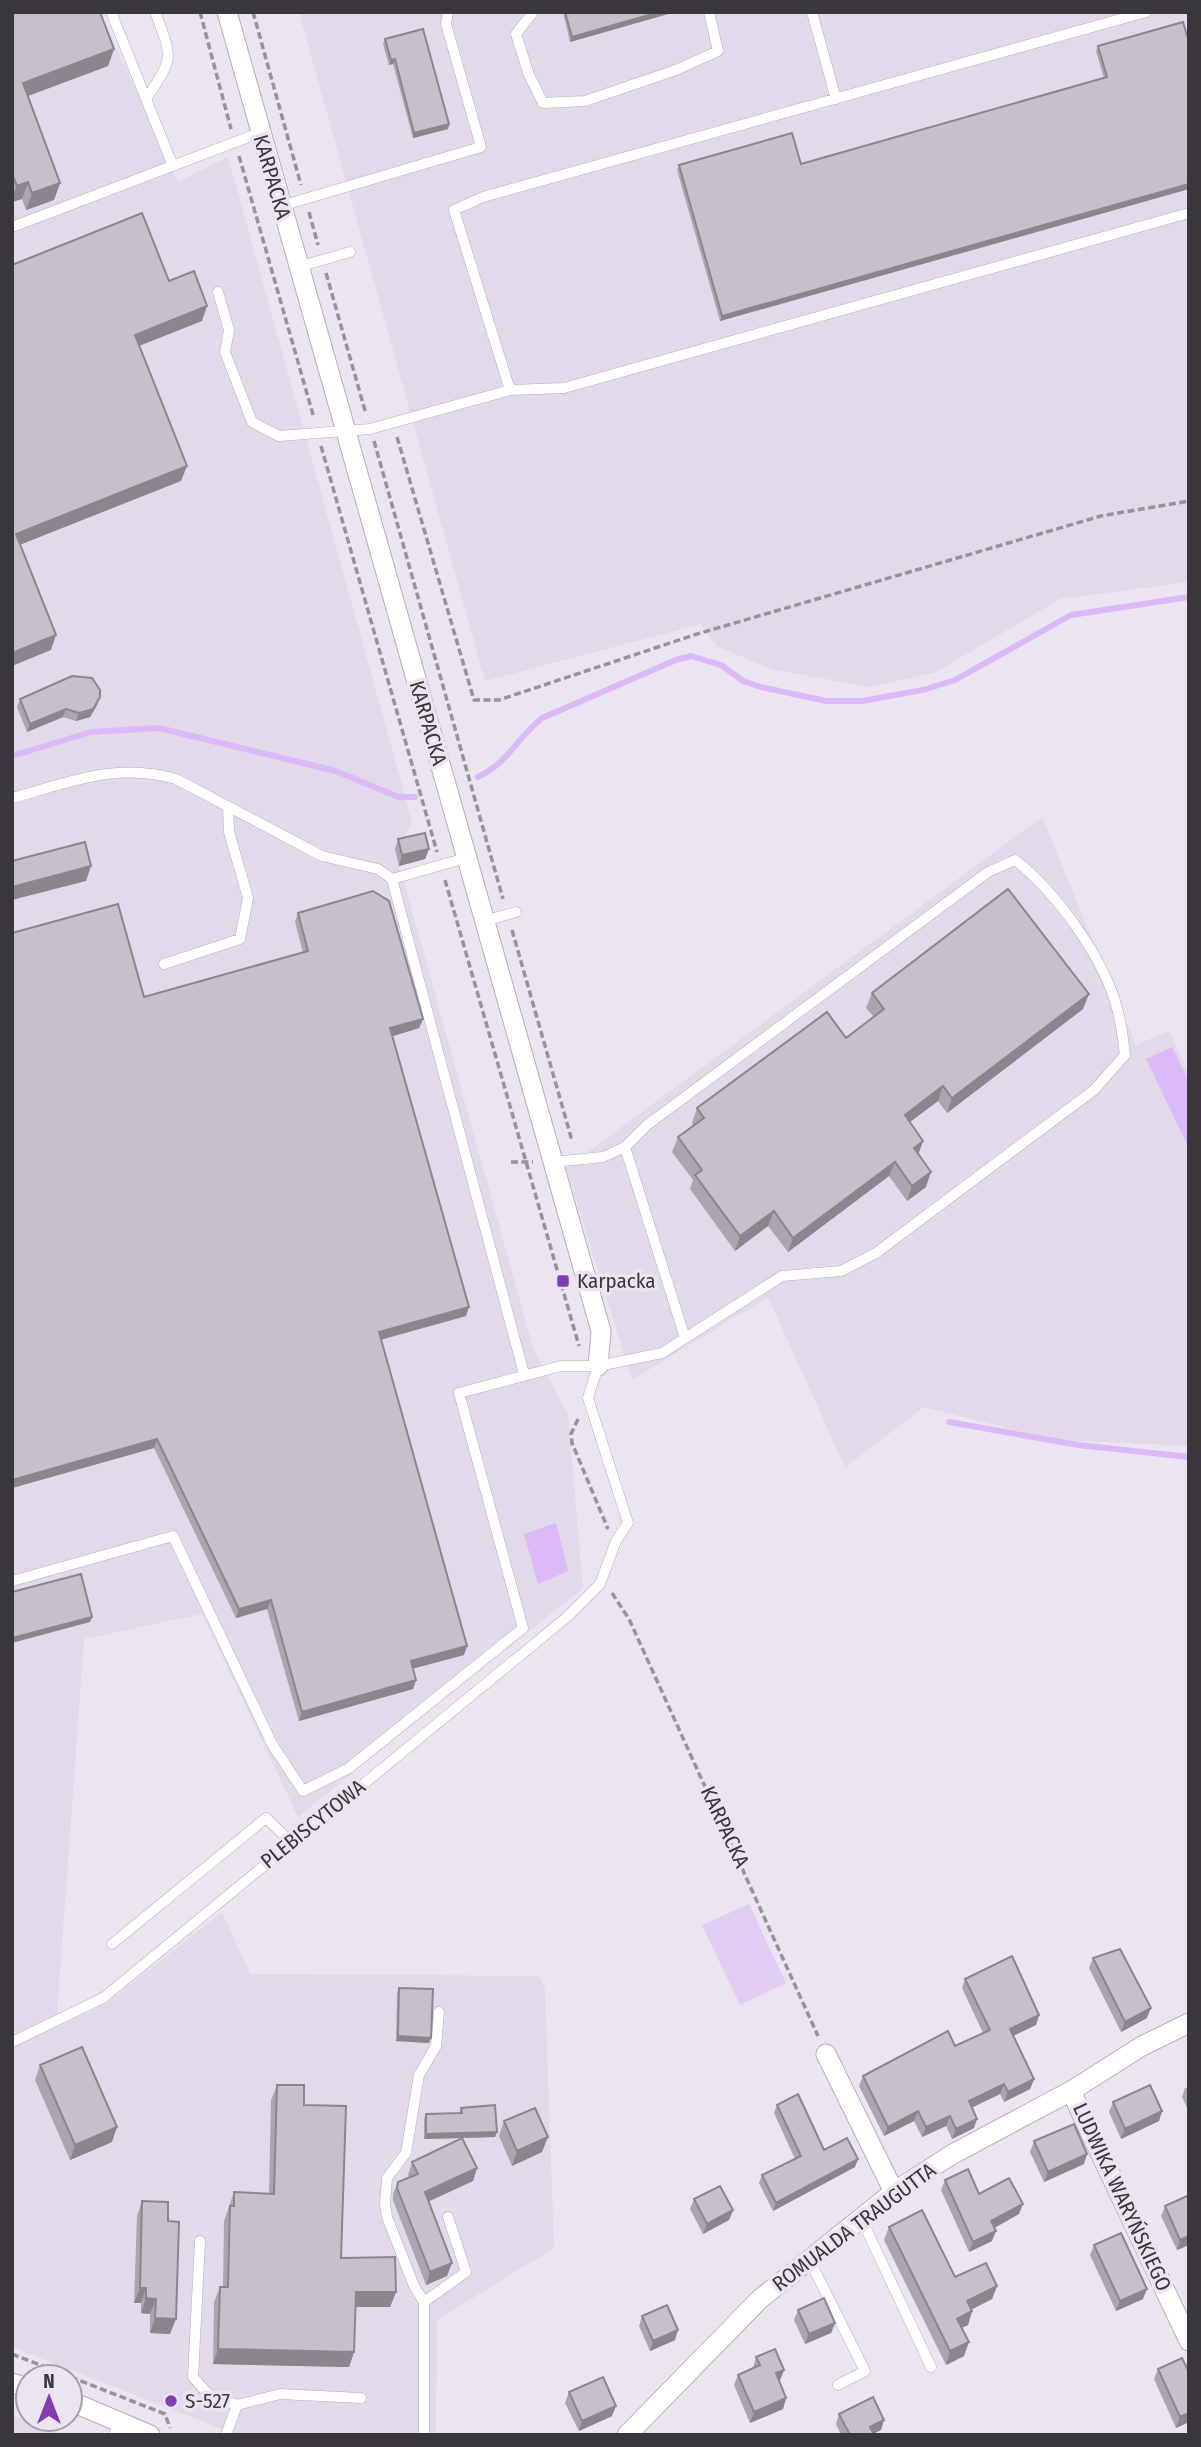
<svg xmlns="http://www.w3.org/2000/svg" width="1201" height="2447" font-family="'Fira Sans Condensed',sans-serif">
	<rect width="100%" height="100%" fill="#ebe5f1"/>
	<path fill="#e2d9eb" d="M 12,12 L 100,12 L 178,182 L 228,157 L 412,821 L 396,853 L 533,1348 L 568,1415 L 583,1588 L 298,1817 L 202,1614 L 84,1639 L 56,2028 L 108,2002 L 222,1912 L 250,1974 L 539,1976 L 545,1989 L 554,2248 L 437,2320 L 436,2435 L 237,2435 L 12,2347 Z
		M 299,12 L 1189,12 L 1189,582 L 1060,599 L 936,672 L 871,687 L 774,670 L 716,646 L 701,624 L 485,681 Z
		M 1042,817 L 1136,1045 L 1169,1031 L 1189,1074 L 1189,1446 L 1055,1440 L 924,1407 L 845,1467 L 768,1297 L 632,1380 L 566,1168 Z
		M 12,2415 L 64,2435 L 12,2435 Z"/>
	<path fill="#e1ccf3" d="M 749,1904 L 786,1983 L 740,2005 L 702,1925 Z"/>
	<path fill="#dbbaf7" d="M 1172,1047 L 1189,1082 L 1187,1144 L 1146,1059 Z
		M 556,1523 L 568,1571 L 538,1584 L 524,1534 Z"/>
	<g fill="none" stroke-linecap="round" stroke-linejoin="round">
		<path stroke="#dbbaf7" stroke-width="6" d="M 12,756 L 91,732 L 159,728 L 336,771 L 398,797 L 415,797
			M 478,777 C 508,763 517,738 542,718 L 676,660 L 691,656 L 721,665 L 743,681 L 761,687 L 826,701 L 862,701 L 923,690 L 955,680 L 1071,615 L 1189,597
			M 949,1422 L 1078,1445 L 1189,1457"/>
		<defs>
			<path id="service" d="M 111,12 L 173,166
				M 533,12 L 516,34 L 529,75 L 543,103 L 585,101 L 676,70 L 718,51 L 709,12
				M 812,12 L 836,99
				M 146,99 C 174,57 173,59 155,12
				M 281,206 L 481,147 L 446,24 L 448,12
				M 12,227 L 259,133
				M 298,267 L 350,252
				M 218,292 L 229,330 L 225,352 L 252,422 L 279,436 L 370,429 L 510,390 L 564,388 L 1189,213
				M 510,390 L 454,210 L 483,197 L 1146,12
				M 12,798 C 71,782 115,762 176,779 L 322,856 L 378,869 L 392,879 L 466,858
				M 392,879 L 524,1374
				M 484,921 L 516,912
				M 164,964 L 240,939 L 248,898 L 229,832 L 228,807
				M 553,1162 L 603,1157 L 625,1147 L 685,1338
				M 12,1581 L 173,1536 L 272,1744 L 303,1791 L 349,1768 L 523,1628 L 459,1393 L 561,1366 L 598,1366 L 662,1353 L 782,1276 L 841,1271 L 876,1253 L 1094,1090 L 1125,1055 C 1123,1041 1122,1026 1118,1012 C 1106,960 1056,892 1015,860 L 988,872 L 647,1125 L 625,1147
				M 112,1944 L 266,1818 L 291,1842
				M 12,2042 L 103,1998 L 567,1617 L 600,1584 L 616,1541 L 628,1523 L 588,1398 L 598,1366
				M 861,2218 L 931,2367
				M 200,2241 L 193,2377 L 208,2394 L 237,2405 L 226,2435
				M 809,2259 L 865,2371 L 838,2385
				M 424,2302 L 414,2286 L 387,2217 L 385,2204 L 387,2178 L 406,2153 L 419,2075 L 436,2046 L 439,2012
				M 237,2405 L 280,2394 L 361,2398
				M 114,2435 L 119,2422
				M 424,2435 L 424,2302 L 466,2272 L 448,2217"/>
			<path id="minor" d="M 227,12 L 601,1331 L 598,1366
				M 826,2054 L 894,2192
				M 1071,2091 L 1189,2341
				M 12,2383 L 28,2388
				M 70,2401 L 150,2435
				M 627,2435 L 760,2299 L 894,2192 L 951,2155 L 1071,2091 L 1142,2046 L 1189,2023"/>
		</defs>
		<use href="#service" stroke="#b4aeb9" stroke-width="11"/>
		<use href="#minor" stroke="#b4aeb9" stroke-width="21"/>
		<path stroke="#97939c" stroke-width="3.5" stroke-dasharray="7 3.5" stroke-linecap="butt" d="M 200,12 L 231,129
			M 253,12 L 301,185
			M 239,156 L 314,418
			M 309,212 L 318,245
			M 326,273 L 366,414
			M 397,437 L 474,700 L 499,700 L 697,634 L 1101,516 L 1189,501
			M 374,441 L 503,899
			M 321,446 L 437,852
			M 445,880 L 579,1346
			M 512,930 L 571,1137 L 568,1140
			M 511,1162 L 533,1162
			M 578,1419 L 571,1434 L 572,1443 L 608,1529
			M 612,1593 L 629,1619 L 818,2036
			M 12,2354 L 165,2414 L 170,2428"/>
		<use href="#service" stroke="#fff" stroke-width="10"/>
		<use href="#minor" stroke="#fff" stroke-width="19"/>
	</g>
	<path fill="#aaa5af" d="M 12,12 L 114,49 L 108,66 L 28,96 L 60,183 L 54,200 L 26,210 L 22,199 L 12,202 Z
		M 563,12 L 675,12 L 570,42 Z
		M 385,39 L 449,124 L 448,129 L 413,138 L 393,64 L 389,65 L 383,44 Z
		M 1189,42 L 1189,189 L 720,321 L 677,170 L 679,165 L 801,164 L 1104,78 L 1096,51 L 1098,46 Z
		M 20,699 L 97,705 L 90,717 L 76,721 L 63,717 L 27,732 L 17,707 Z
		M 398,839 L 429,849 L 425,859 L 399,866 L 395,849 Z
		M 298,913 L 423,1019 L 419,1028 L 392,1036 L 466,1316 L 381,1340 L 464,1655 L 413,1668 L 416,1680 L 413,1689 L 299,1721 L 267,1609 L 236,1618 L 154,1448 L 12,1488 L 12,933 L 144,997 L 303,953 L 295,922 Z
		M 872,993 L 1083,1009 L 947,1113 L 938,1101 L 910,1122 L 923,1141 L 918,1154 L 926,1187 L 907,1201 L 889,1176 L 788,1252 L 768,1226 L 735,1251 L 690,1189 L 693,1180 L 672,1152 L 678,1137 L 693,1126 L 692,1123 L 697,1108 L 846,1038 L 874,1017 L 866,1008 Z
		M 1093,1958 L 1147,2018 L 1121,2032 L 1089,1968 Z
		M 965,1979 L 1039,2015 L 1036,2025 L 1013,2036 L 1034,2079 L 1030,2089 L 1004,2102 L 1000,2094 L 972,2107 L 974,2128 L 952,2139 L 946,2126 L 922,2137 L 914,2121 L 884,2136 L 859,2086 L 863,2076 L 955,2046 L 983,2033 L 962,1988 Z
		M 399,1988 L 429,2043 L 396,2041 L 397,1993 Z
		M 40,2065 L 112,2142 L 70,2160 L 35,2080 Z
		M 277,2085 L 304,2105 L 341,2258 L 396,2292 L 390,2307 L 355,2307 L 354,2352 L 349,2367 L 213,2364 L 214,2302 L 220,2287 L 223,2287 L 224,2221 L 234,2192 L 269,2194 L 271,2100 Z
		M 1189,2087 L 1189,2112 L 1182,2097 L 1185,2088 Z
		M 1113,2102 L 1162,2111 L 1159,2121 L 1121,2139 L 1109,2112 Z
		M 777,2105 L 824,2150 L 855,2167 L 773,2211 L 759,2183 L 762,2175 L 795,2159 L 774,2113 Z
		M 461,2108 L 497,2132 L 495,2137 L 462,2138 L 477,2168 L 473,2181 L 429,2201 L 447,2276 L 426,2285 L 393,2200 L 393,2194 L 398,2182 L 409,2177 L 408,2175 L 412,2162 L 462,2138 L 424,2139 L 424,2119 L 426,2114 L 459,2113 Z
		M 504,2121 L 542,2152 L 512,2166 L 499,2136 Z
		M 1034,2141 L 1084,2164 L 1044,2182 L 1030,2152 Z
		M 945,2180 L 979,2194 L 1019,2214 L 994,2228 L 992,2241 L 969,2252 L 941,2190 Z
		M 1189,2195 L 1189,2245 L 1177,2250 L 1161,2216 L 1165,2206 Z
		M 694,2199 L 733,2210 L 729,2220 L 703,2234 L 690,2209 Z
		M 142,2201 L 168,2221 L 170,2334 L 150,2333 L 150,2314 L 141,2313 L 141,2303 L 134,2303 L 137,2216 Z
		M 889,2227 L 955,2277 L 997,2286 L 992,2299 L 971,2310 L 972,2311 L 968,2325 L 961,2328 L 964,2356 L 946,2365 L 884,2240 Z
		M 1094,2245 L 1143,2299 L 1116,2311 L 1090,2255 Z
		M 798,2310 L 835,2323 L 831,2333 L 805,2344 L 794,2320 Z
		M 642,2316 L 675,2340 L 650,2351 L 639,2326 Z
		M 756,2357 L 784,2370 L 780,2380 L 779,2381 L 786,2398 L 783,2409 L 750,2423 L 734,2385 L 738,2375 L 753,2368 Z
		M 1158,2369 L 1189,2422 L 1176,2428 L 1154,2379 Z
		M 569,2392 L 612,2416 L 579,2431 L 565,2403 Z
		M 839,2414 L 881,2430 L 873,2434 L 874,2435 L 841,2435 L 836,2424 Z"/>
	<path fill="#8b868e" d="M 659,12 L 675,12 L 570,42 L 572,37 Z
		M 114,49 L 108,66 L 17,100 L 23,83 Z
		M 395,59 L 393,64 L 389,65 L 391,60 Z
		M 449,124 L 448,129 L 413,138 L 414,133 Z
		M 28,182 L 22,199 L 12,202 L 12,198 L 17,186 Z
		M 60,183 L 54,200 L 26,210 L 32,193 Z
		M 1189,184 L 1189,189 L 720,321 L 722,316 Z
		M 207,306 L 202,321 L 129,350 L 135,335 Z
		M 187,466 L 181,481 L 12,548 L 16,534 Z
		M 56,635 L 51,650 L 12,666 L 12,653 Z
		M 100,697 L 97,705 L 90,717 L 76,721 L 79,713 Z
		M 66,709 L 63,717 L 27,732 L 30,724 Z
		M 429,849 L 425,859 L 399,866 L 402,855 Z
		M 91,866 L 86,881 L 12,900 L 12,887 Z
		M 1089,994 L 1083,1009 L 947,1113 L 952,1098 Z
		M 423,1019 L 419,1028 L 387,1038 L 390,1028 Z
		M 943,1086 L 938,1101 L 899,1130 L 905,1115 Z
		M 923,1141 L 918,1155 L 914,1148 Z
		M 895,1162 L 889,1176 L 788,1252 L 793,1238 Z
		M 931,1172 L 926,1187 L 907,1201 L 912,1186 Z
		M 774,1211 L 768,1226 L 735,1251 L 740,1236 Z
		M 469,1307 L 466,1316 L 375,1341 L 379,1332 Z
		M 157,1439 L 154,1448 L 12,1488 L 12,1480 Z
		M 271,1600 L 267,1609 L 236,1618 L 239,1609 Z
		M 92,1617 L 90,1622 L 12,1643 L 12,1638 Z
		M 467,1646 L 464,1655 L 408,1670 L 411,1661 Z
		M 416,1680 L 413,1689 L 299,1721 L 302,1712 Z
		M 1151,2008 L 1147,2018 L 1121,2032 L 1125,2022 Z
		M 1039,2015 L 1036,2025 L 1006,2039 L 1010,2029 Z
		M 398,2036 L 431,2038 L 429,2043 L 396,2041 Z
		M 1034,2079 L 1030,2089 L 1004,2102 L 1008,2092 Z
		M 1004,2084 L 1000,2094 L 965,2111 L 969,2101 Z
		M 918,2111 L 914,2121 L 884,2136 L 888,2127 Z
		M 1162,2111 L 1159,2121 L 1121,2139 L 1125,2129 Z
		M 950,2116 L 946,2126 L 922,2137 L 926,2127 Z
		M 977,2119 L 974,2128 L 952,2139 L 956,2129 Z
		M 117,2127 L 112,2142 L 70,2160 L 75,2145 Z
		M 497,2132 L 495,2137 L 424,2139 L 426,2134 Z
		M 548,2137 L 542,2152 L 512,2166 L 517,2151 Z
		M 1087,2154 L 1084,2164 L 1044,2182 L 1048,2172 Z
		M 858,2159 L 855,2167 L 773,2211 L 776,2203 Z
		M 477,2168 L 473,2181 L 421,2205 L 425,2192 Z
		M 1023,2204 L 1019,2214 L 987,2232 L 991,2221 Z
		M 733,2210 L 729,2220 L 703,2234 L 707,2224 Z
		M 996,2231 L 992,2241 L 969,2252 L 973,2242 Z
		M 1189,2236 L 1189,2245 L 1177,2250 L 1180,2240 Z
		M 452,2263 L 447,2276 L 426,2285 L 430,2272 Z
		M 997,2286 L 992,2299 L 962,2314 L 967,2301 Z
		M 140,2288 L 146,2288 L 141,2303 L 134,2303 Z
		M 1147,2289 L 1143,2299 L 1116,2311 L 1120,2301 Z
		M 356,2292 L 396,2292 L 390,2307 L 350,2307 Z
		M 146,2298 L 156,2299 L 150,2314 L 141,2313 Z
		M 972,2311 L 968,2325 L 952,2332 L 957,2319 Z
		M 155,2318 L 176,2319 L 170,2334 L 150,2333 Z
		M 835,2323 L 831,2333 L 805,2344 L 809,2334 Z
		M 678,2330 L 675,2340 L 650,2351 L 653,2341 Z
		M 969,2342 L 964,2356 L 946,2365 L 950,2351 Z
		M 218,2349 L 354,2352 L 349,2367 L 213,2364 Z
		M 784,2370 L 780,2380 L 772,2384 L 776,2373 Z
		M 786,2398 L 783,2409 L 750,2423 L 754,2412 Z
		M 616,2406 L 612,2416 L 579,2431 L 582,2421 Z
		M 1189,2413 L 1189,2422 L 1176,2428 L 1180,2417 Z
		M 884,2420 L 881,2430 L 871,2435 L 870,2427 Z"/>
	<path fill="#c6c0cb" stroke="#8b868e" stroke-width="2" d="M 12,12 L 100,12 L 114,49 L 23,83 L 60,183 L 32,193 L 28,182 L 17,186 L 12,174 Z
		M 565,12 L 659,12 L 572,37 Z
		M 1183,22 L 1189,42 L 1189,184 L 722,316 L 679,165 L 792,133 L 801,164 L 1107,77 L 1098,46 Z
		M 423,29 L 449,124 L 414,133 L 395,59 L 391,60 L 385,39 Z
		M 142,213 L 169,281 L 194,271 L 207,306 L 135,335 L 187,466 L 16,534 L 56,635 L 12,653 L 12,265 Z
		M 72,676 L 92,678 L 100,690 L 100,697 L 93,709 L 79,713 L 66,709 L 30,724 L 20,699 Z
		M 425,833 L 429,849 L 402,855 L 398,839 Z
		M 85,842 L 91,866 L 12,887 L 12,861 Z
		M 1008,889 L 1089,994 L 952,1098 L 943,1086 L 905,1115 L 923,1141 L 914,1148 L 931,1172 L 912,1186 L 895,1162 L 793,1238 L 774,1211 L 740,1236 L 695,1175 L 702,1170 L 678,1137 L 704,1118 L 697,1108 L 827,1012 L 846,1038 L 884,1009 L 872,993 Z
		M 373,891 L 389,901 L 423,1019 L 390,1028 L 469,1307 L 379,1332 L 467,1646 L 411,1661 L 416,1680 L 302,1712 L 271,1600 L 239,1609 L 157,1439 L 12,1480 L 12,933 L 118,904 L 144,997 L 308,951 L 298,913 Z
		M 81,1574 L 92,1617 L 12,1638 L 12,1592 Z
		M 1120,1949 L 1151,2008 L 1125,2022 L 1093,1958 Z
		M 1012,1956 L 1039,2015 L 1010,2029 L 1034,2079 L 1008,2092 L 1004,2084 L 969,2101 L 977,2119 L 956,2129 L 950,2116 L 926,2127 L 918,2111 L 888,2127 L 863,2076 L 948,2031 L 955,2046 L 990,2030 L 965,1979 Z
		M 399,1988 L 433,1989 L 431,2038 L 398,2036 Z
		M 82,2047 L 117,2127 L 75,2145 L 40,2065 Z
		M 277,2085 L 304,2085 L 304,2105 L 346,2106 L 341,2258 L 395,2257 L 396,2292 L 356,2292 L 354,2352 L 218,2349 L 220,2287 L 228,2287 L 230,2206 L 234,2206 L 234,2192 L 274,2194 Z
		M 1150,2085 L 1162,2111 L 1125,2129 L 1113,2102 Z
		M 798,2094 L 824,2150 L 847,2138 L 858,2159 L 776,2203 L 762,2175 L 801,2156 L 777,2105 Z
		M 495,2105 L 497,2132 L 426,2134 L 426,2114 L 462,2113 L 461,2108 Z
		M 535,2108 L 548,2137 L 517,2151 L 504,2121 Z
		M 1074,2124 L 1087,2154 L 1048,2172 L 1034,2141 Z
		M 462,2138 L 477,2168 L 425,2192 L 452,2263 L 430,2272 L 397,2188 L 398,2182 L 418,2174 L 412,2162 Z
		M 968,2169 L 979,2194 L 1009,2178 L 1023,2204 L 991,2221 L 996,2231 L 973,2242 L 945,2180 Z
		M 720,2186 L 733,2210 L 707,2224 L 694,2199 Z
		M 1189,2195 L 1189,2236 L 1180,2240 L 1165,2206 Z
		M 142,2201 L 168,2202 L 168,2221 L 179,2222 L 176,2319 L 155,2318 L 156,2299 L 146,2298 L 146,2288 L 140,2288 Z
		M 922,2210 L 955,2277 L 986,2263 L 997,2286 L 967,2301 L 972,2311 L 957,2319 L 969,2342 L 950,2351 L 889,2227 Z
		M 1121,2233 L 1147,2289 L 1120,2301 L 1094,2245 Z
		M 824,2298 L 835,2323 L 809,2334 L 798,2310 Z
		M 667,2305 L 678,2330 L 653,2341 L 642,2316 Z
		M 775,2349 L 784,2370 L 776,2373 L 786,2398 L 754,2412 L 738,2375 L 760,2365 L 756,2357 Z
		M 1182,2358 L 1189,2372 L 1189,2413 L 1180,2417 L 1158,2369 Z
		M 603,2377 L 616,2406 L 582,2421 L 569,2392 Z
		M 873,2397 L 884,2420 L 870,2427 L 874,2435 L 850,2435 L 839,2414 Z"/>
	<g fill="#833db1" stroke="#ebe5f1" stroke-width="2.5">
		<rect x="556" y="1274" width="14" height="14" rx="3.5"/>
		<circle cx="171" cy="2401" r="7"/>
	</g>
	<g text-anchor="middle" dominant-baseline="central" stroke-width="7" stroke-linejoin="round" paint-order="stroke">
		<g font-size="21" fill="#39373b" stroke="#ebe5f1">
			<text transform="translate(272 177) rotate(74)">KARPACKA</text>
			<text transform="translate(428 723) rotate(74)">KARPACKA</text>
			<text transform="translate(313 1824) rotate(-39)">PLEBISCYTOWA</text>
			<text transform="translate(725 1827) rotate(65)">KARPACKA</text>
			<text transform="translate(1122 2197) rotate(65)">LUDWIKA WARYŃSKIEGO</text>
			<text transform="translate(854 2227) rotate(-37)">ROMUALDA TRAUGUTTA</text>
		</g>
		<g font-size="21" fill="#39373b" stroke="#ebe5f1" text-anchor="start">
			<text x="577" y="1281">Karpacka</text>
			<text x="185" y="2401">S-527</text>
		</g>
	</g>
	<rect width="1201" height="2447" fill="none" stroke="#39373b" stroke-width="28"/>
	<g transform="translate(49 2398)"><circle r="33" fill="#ebe5f1" stroke="#a49fa8" stroke-width="2"/>
	<path d="M0-5L12 26L0 18L-12 26Z" fill="#833db1"/>
	<text y="-10" font-size="19" font-weight="bold" text-anchor="middle" fill="#39373b">N</text>
	</g>
</svg>
